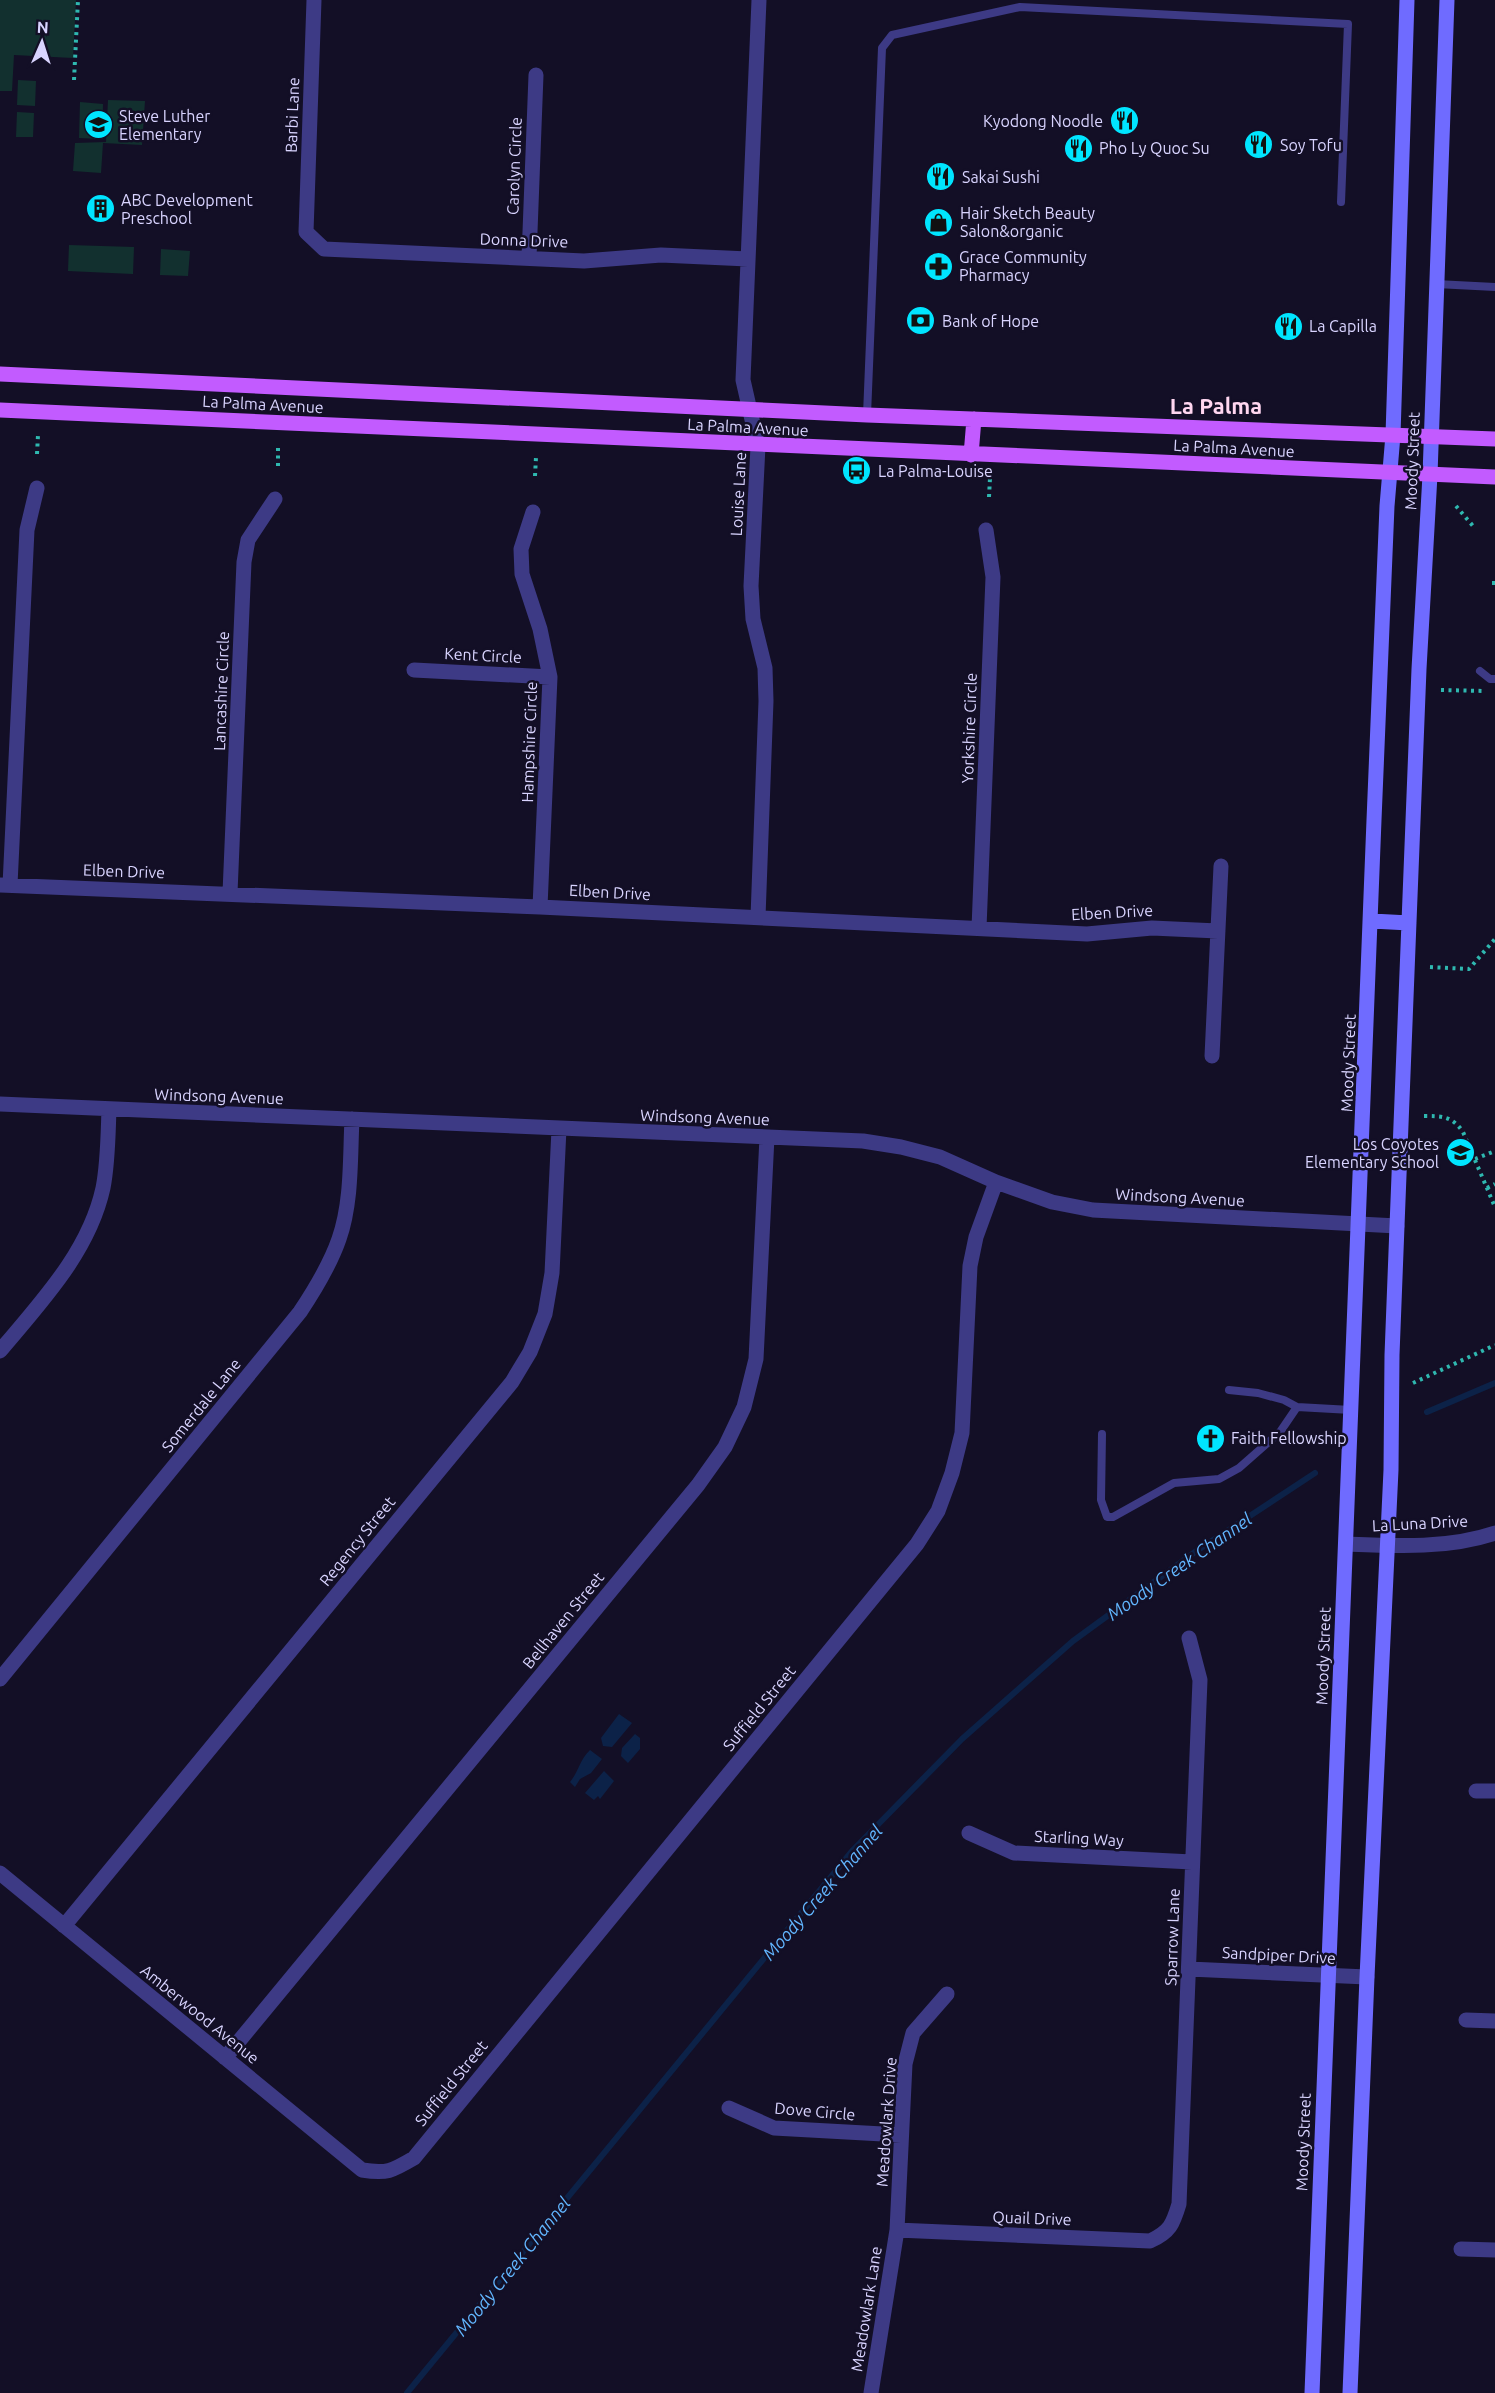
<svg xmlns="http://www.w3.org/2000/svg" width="1495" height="2393" font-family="Ubuntu,sans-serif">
	<rect width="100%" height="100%" fill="#130f26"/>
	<path fill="#12302f" d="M 0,0 L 76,0 L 73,58 L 14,55 L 12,91 L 0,91 Z
		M 18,80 L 36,81 L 35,106 L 17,105 Z
		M 108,100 L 145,101 L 142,145 L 103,143 L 101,173 L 73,171 L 75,143 L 106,142 Z
		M 80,102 L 103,104 L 102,139 L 79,138 Z
		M 17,112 L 34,113 L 33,137 L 16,137 Z
		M 69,245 L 134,247 L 133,274 L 68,271 Z
		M 161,249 L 190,251 L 188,276 L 160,275 Z"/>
	<path fill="#0c2248" d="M 619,1714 L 632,1723 L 612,1747 L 603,1746 L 601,1738 Z
		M 635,1734 L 640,1738 L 640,1749 L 628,1763 L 621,1756 L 622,1748 Z
		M 590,1750 L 602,1759 L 591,1773 L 580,1779 L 575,1787 L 570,1782 C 579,1771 579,1761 590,1750 Z
		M 604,1771 L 614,1781 L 600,1799 L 598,1796 L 594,1800 L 585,1793 Z"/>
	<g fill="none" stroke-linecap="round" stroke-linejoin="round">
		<path stroke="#0c2248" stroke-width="6" d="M 1427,1412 L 1495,1383
			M 407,2393 L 853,1850 L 962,1739 L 1073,1641 L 1195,1552 L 1315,1473"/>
		<path stroke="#2fb8b0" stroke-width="4" stroke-dasharray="3 4.5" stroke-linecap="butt" d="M 74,80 L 78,0
			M 37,454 L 38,435
			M 278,466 L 278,446
			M 535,476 L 536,457
			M 989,497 L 990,478
			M 1456,506 L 1473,526
			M 1492,583 L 1495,583
			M 1441,690 L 1485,691
			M 1430,967 L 1469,969 L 1495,939
			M 1424,1116 C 1442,1116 1452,1116 1463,1132 L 1495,1207
			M 1475,1159 L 1495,1151
			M 1487,1188 L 1495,1184
			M 1413,1383 L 1495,1345"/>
		<path stroke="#3d3a85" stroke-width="8" d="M 1436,284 L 1495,287
			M 867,415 L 882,48 L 892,35 L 1020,7 L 1348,24 L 1341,202
			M 1480,671 L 1490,679 L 1495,679
			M 1229,1390 L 1258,1393 L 1284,1400 L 1297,1407 L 1351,1410
			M 1102,1434 L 1101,1500 L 1107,1517 L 1113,1517 L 1174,1483 L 1219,1479 L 1239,1468 L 1280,1432 L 1297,1407"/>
		<path stroke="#3d3a85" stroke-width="15" d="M 314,0 L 306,232 L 324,249 L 584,261 L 661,255 L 748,259
			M 529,258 L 536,75
			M 533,512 L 521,549 L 522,574 L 540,629 L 550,677 L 540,907
			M 414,670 L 550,677
			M 0,885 L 540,907 L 1087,934 L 1152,928 L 1218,931
			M 10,885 L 27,530 L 37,488
			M 230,893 L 244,562 L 248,540 L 275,499
			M 758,917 L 766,701 L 765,668 L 753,619 L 751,586 L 758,446 L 743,380 L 759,0
			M 979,928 L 993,577 L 986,530
			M 1212,1056 L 1221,866
			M 0,1104 L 863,1141 L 901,1147 L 940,1157 L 996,1182 L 1052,1202 L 1093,1210 L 1397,1226
			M 0,1351 C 41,1302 89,1252 103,1188 C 108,1163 108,1135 109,1109
			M 1346,1544 C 1394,1546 1448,1549 1495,1533
			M 0,1679 L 300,1312 C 316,1288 330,1265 339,1239 C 352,1202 350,1158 352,1119
			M 1476,1791 L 1495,1791
			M 969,1833 L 1014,1853 L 1192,1862
			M 0,1873 L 362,2170 C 387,2174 392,2171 414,2158 L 917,1544 L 938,1511 L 952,1473 L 962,1433 L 970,1266 L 976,1237 L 996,1182
			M 64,1926 L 512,1382 L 530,1352 L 545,1314 L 552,1273 L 559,1129
			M 1189,1969 L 1367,1977
			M 1466,2020 L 1495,2021
			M 225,2058 L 698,1485 L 725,1447 L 744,1407 L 756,1359 L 767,1137
			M 729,2108 L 774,2128 L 901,2135
			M 897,2230 L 1150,2241 C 1170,2232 1173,2224 1179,2204 L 1200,1680 L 1189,1638
			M 1461,2249 L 1495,2250
			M 871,2393 L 897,2230 L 905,2064 L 913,2033 L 947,1994"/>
		<path stroke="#6f6bff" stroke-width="15" d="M 1372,921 L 1409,923
			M 1312,2393 L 1374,820 L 1387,506 L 1393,435 L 1407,0
			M 1350,2393 L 1367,1977 L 1391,1470 L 1392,1355 L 1397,1226 L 1419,669 L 1430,475 L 1447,0"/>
		<path stroke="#c25bff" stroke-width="15" d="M 0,374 L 867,415 L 1495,439
			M 0,410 L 1495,477
			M 971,455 L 974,419"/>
	</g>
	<defs>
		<symbol id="restaurant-disc" viewBox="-11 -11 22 22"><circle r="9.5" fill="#00e5ff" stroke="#130f26"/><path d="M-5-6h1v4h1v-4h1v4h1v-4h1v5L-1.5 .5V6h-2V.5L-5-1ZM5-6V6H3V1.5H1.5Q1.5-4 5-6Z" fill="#111"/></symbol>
		<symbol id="school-disc" viewBox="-11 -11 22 22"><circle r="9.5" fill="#00e5ff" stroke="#130f26"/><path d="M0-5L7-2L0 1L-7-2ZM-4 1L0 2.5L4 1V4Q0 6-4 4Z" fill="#111"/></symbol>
		<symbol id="building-disc" viewBox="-11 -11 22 22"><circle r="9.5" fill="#00e5ff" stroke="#130f26"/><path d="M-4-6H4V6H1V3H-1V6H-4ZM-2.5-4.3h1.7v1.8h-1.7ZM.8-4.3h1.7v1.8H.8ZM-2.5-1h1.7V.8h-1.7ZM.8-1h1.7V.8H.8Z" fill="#111"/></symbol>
		<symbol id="shop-disc" viewBox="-11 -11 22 22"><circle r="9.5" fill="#00e5ff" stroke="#130f26"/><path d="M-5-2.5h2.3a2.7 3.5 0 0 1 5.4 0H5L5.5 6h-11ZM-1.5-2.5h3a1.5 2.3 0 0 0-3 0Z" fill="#111"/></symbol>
		<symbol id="pharmacy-disc" viewBox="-11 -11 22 22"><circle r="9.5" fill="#00e5ff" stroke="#130f26"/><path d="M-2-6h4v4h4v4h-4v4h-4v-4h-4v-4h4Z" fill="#111"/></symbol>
		<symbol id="bank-disc" viewBox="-11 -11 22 22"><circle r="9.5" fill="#00e5ff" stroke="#130f26"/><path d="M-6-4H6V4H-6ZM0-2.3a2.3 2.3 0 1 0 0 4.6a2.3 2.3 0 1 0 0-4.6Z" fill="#111"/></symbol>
		<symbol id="bus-disc" viewBox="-11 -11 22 22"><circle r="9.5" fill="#00e5ff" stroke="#130f26"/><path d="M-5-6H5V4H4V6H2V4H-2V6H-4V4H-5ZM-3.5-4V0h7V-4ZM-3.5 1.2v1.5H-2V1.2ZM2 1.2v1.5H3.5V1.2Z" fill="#111"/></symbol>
		<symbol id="church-disc" viewBox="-11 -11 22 22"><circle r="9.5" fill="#00e5ff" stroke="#130f26"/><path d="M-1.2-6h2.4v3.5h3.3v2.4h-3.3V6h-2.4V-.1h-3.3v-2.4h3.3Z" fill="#111"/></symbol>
	</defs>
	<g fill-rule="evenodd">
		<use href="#restaurant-disc" x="1108" y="104" width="33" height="33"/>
		<use href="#school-disc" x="82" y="108" width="33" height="33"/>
		<use href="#restaurant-disc" x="1242" y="128" width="33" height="33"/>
		<use href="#restaurant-disc" x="1062" y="132" width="33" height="33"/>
		<use href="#restaurant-disc" x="924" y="160" width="33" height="33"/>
		<use href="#building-disc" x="84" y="192" width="33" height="33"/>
		<use href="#shop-disc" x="922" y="206" width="33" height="33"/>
		<use href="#pharmacy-disc" x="922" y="250" width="33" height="33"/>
		<use href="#bank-disc" x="904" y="304" width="33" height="33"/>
		<use href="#restaurant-disc" x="1272" y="310" width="33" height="33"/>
		<use href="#bus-disc" x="840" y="454" width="33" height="33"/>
		<use href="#school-disc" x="1444" y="1136" width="33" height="33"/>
		<use href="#church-disc" x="1194" y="1422" width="33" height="33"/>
	</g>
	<g text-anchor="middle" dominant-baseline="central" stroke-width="5" stroke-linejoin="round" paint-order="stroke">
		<g font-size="16" fill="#d9d4ff" stroke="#130f26">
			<text transform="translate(292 115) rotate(-88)">Barbi Lane</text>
			<text transform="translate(514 166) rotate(-88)">Carolyn Circle</text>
			<text transform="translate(524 240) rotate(2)">Donna Drive</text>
			<text transform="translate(263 404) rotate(3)">La Palma Avenue</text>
			<text transform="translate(748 427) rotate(3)">La Palma Avenue</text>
			<text transform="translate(1234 448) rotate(3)">La Palma Avenue</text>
			<text transform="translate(1412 461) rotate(-88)">Moody Street</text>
			<text transform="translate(738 494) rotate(-87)">Louise Lane</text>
			<text transform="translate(483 655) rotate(3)">Kent Circle</text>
			<text transform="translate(221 691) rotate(-88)">Lancashire Circle</text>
			<text transform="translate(969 728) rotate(-88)">Yorkshire Circle</text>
			<text transform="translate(529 742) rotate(-88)">Hampshire Circle</text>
			<text transform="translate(124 871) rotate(2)">Elben Drive</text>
			<text transform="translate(610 892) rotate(3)">Elben Drive</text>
			<text transform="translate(1112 912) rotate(-3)">Elben Drive</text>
			<text transform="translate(1348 1063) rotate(-88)">Moody Street</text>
			<text transform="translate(219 1096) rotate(2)">Windsong Avenue</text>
			<text transform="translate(705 1117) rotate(2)">Windsong Avenue</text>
			<text transform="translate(1180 1197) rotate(3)">Windsong Avenue</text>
			<text transform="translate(201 1405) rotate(-51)">Somerdale Lane</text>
			<text transform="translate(1420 1523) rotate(-3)">La Luna Drive</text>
			<text transform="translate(357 1541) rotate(-51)">Regency Street</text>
			<text transform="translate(563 1620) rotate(-51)">Bellhaven Street</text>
			<text transform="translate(1323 1656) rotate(-88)">Moody Street</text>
			<text transform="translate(759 1708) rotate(-51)">Suffield Street</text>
			<text transform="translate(1079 1838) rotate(3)">Starling Way</text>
			<text transform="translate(1172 1937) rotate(-88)">Sparrow Lane</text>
			<text transform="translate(1279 1955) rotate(3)">Sandpiper Drive</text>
			<text transform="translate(200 2014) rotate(39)">Amberwood Avenue</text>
			<text transform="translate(451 2083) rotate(-51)">Suffield Street</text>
			<text transform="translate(815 2111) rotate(5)">Dove Circle</text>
			<text transform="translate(886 2122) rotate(-86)">Meadowlark Drive</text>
			<text transform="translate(1303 2142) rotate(-88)">Moody Street</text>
			<text transform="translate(1032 2218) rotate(2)">Quail Drive</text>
			<text transform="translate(866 2309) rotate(-81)">Meadowlark Lane</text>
		</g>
		<g font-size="16" fill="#d9d4ff" stroke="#130f26" text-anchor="start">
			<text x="119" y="116">Steve Luther<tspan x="119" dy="18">Elementary</tspan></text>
			<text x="1103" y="121" text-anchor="end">Kyodong Noodle</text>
			<text x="1280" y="145">Soy Tofu</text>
			<text x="1099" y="148">Pho Ly Quoc Su</text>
			<text x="962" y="177">Sakai Sushi</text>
			<text x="121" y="200">ABC Development<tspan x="121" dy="18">Preschool</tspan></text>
			<text x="960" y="213">Hair Sketch Beauty<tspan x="960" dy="18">Salon&amp;organic</tspan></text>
			<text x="959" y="257">Grace Community<tspan x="959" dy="18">Pharmacy</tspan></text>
			<text x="942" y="321">Bank of Hope</text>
			<text x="1309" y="326">La Capilla</text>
			<text x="878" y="471">La Palma-Louise</text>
			<text x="1439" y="1144" text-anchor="end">Los Coyotes<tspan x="1439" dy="18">Elementary School</tspan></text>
			<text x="1231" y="1438">Faith Fellowship</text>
		</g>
		<g font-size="18" font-style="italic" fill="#62b6ff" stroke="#130f26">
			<text transform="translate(1179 1566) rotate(-35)">Moody Creek Channel</text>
			<text transform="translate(822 1892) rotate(-49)">Moody Creek Channel</text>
			<text transform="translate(512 2266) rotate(-51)">Moody Creek Channel</text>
		</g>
		<g font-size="22" font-weight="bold" fill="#ffd6f0" stroke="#130f26">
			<text x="1216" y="405">La Palma</text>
		</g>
	</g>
	<g transform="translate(42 42) rotate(3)" stroke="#130f26" stroke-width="4.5" paint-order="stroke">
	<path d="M0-4.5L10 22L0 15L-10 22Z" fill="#d9d4ff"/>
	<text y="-9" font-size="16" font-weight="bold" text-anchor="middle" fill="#d9d4ff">N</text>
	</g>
</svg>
